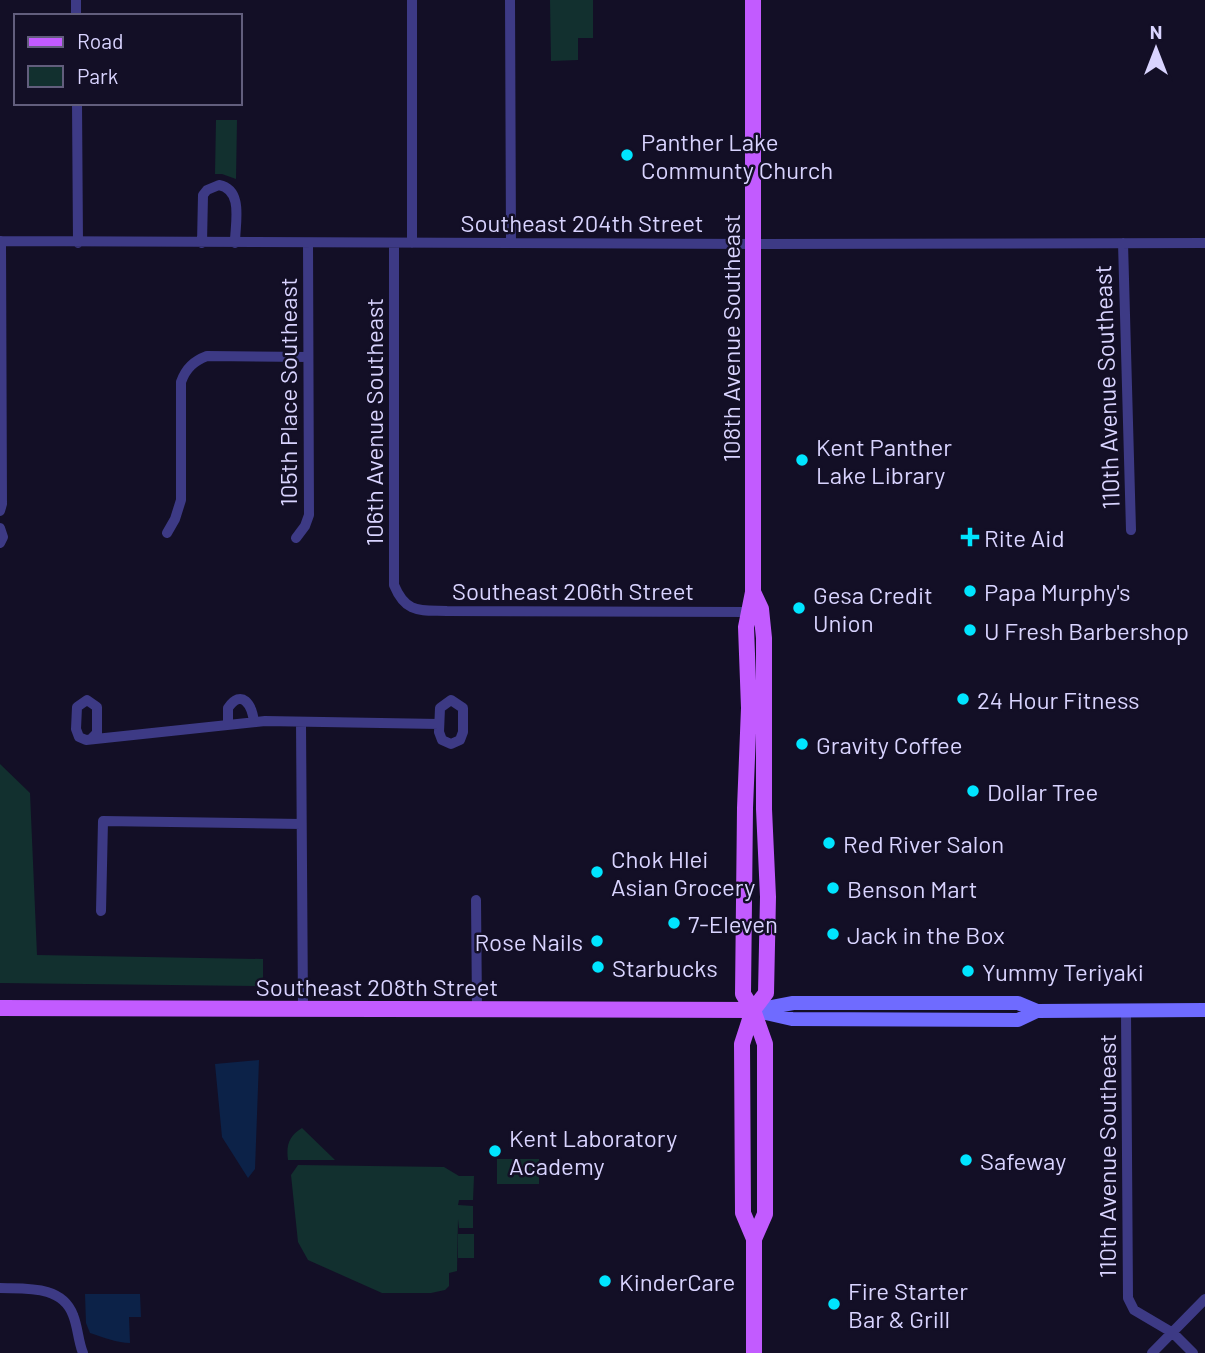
<svg xmlns="http://www.w3.org/2000/svg" width="1205" height="1353" font-family="Barlow,sans-serif">
	<rect width="100%" height="100%" fill="#130f26"/>
	<path fill="#12302f" d="M 550,0 L 593,0 L 593,38 L 578,38 L 578,60 L 551,61 Z
		M 216,120 L 237,120 L 236,179 L 222,174 L 215,174 Z
		M 0,764 L 30,793 L 37,955 L 263,959 L 263,986 L 0,983 Z
		M 302,1128 L 335,1160 L 288,1160 C 286,1145 289,1136 302,1128 Z
		M 497,1159 L 539,1159 L 539,1184 L 497,1184 Z
		M 298,1165 L 444,1167 L 459,1176 L 474,1176 L 473,1200 L 459,1200 L 458,1205 L 473,1206 L 473,1228 L 459,1228 L 458,1219 L 457,1271 L 449,1273 L 449,1286 L 445,1290 L 431,1293 L 382,1293 L 308,1260 L 298,1242 L 291,1175 Z
		M 474,1234 L 474,1258 L 458,1258 L 458,1234 Z"/>
	<path fill="#0c2248" d="M 259,1060 L 255,1169 L 248,1178 L 222,1137 L 215,1064 Z
		M 85,1294 L 140,1294 L 141,1317 L 129,1317 L 130,1343 C 118,1343 102,1337 90,1333 L 86,1323 Z"/>
	<g fill="none" stroke-linecap="round" stroke-linejoin="round">
		<path stroke="#3d3a85" stroke-width="10" d="M 76,0 L 76,16
			M 412,0 L 412,243
			M 510,0 L 511,242
			M 77,103 L 78,243
			M 0,241 L 753,244 L 1205,243
			M 202,243 L 203,195 L 207,190 L 219,185 C 244,190 235,223 235,243
			M 394,243 L 394,585 C 406,614 420,610 447,611 L 748,612
			M 1123,243 L 1131,530
			M 0,511 L 2,504 L 1,241
			M 0,528 L 3,537 L 0,543
			M 167,533 L 175,519 L 181,500 L 181,382 C 186,368 194,361 207,356 L 308,357
			M 296,538 L 305,526 L 309,515 L 308,243
			M 451,700 L 463,708 L 463,732 L 460,740 L 451,744 L 442,740 L 439,732 L 440,708 Z
			M 301,722 L 303,1009
			M 228,724 L 228,708 C 242,688 252,705 254,722
			M 91,739 L 97,733 L 97,707 L 87,700 L 77,707 L 76,729 L 79,737 L 86,740 L 265,721 L 439,724
			M 476,900 L 477,1008
			M 101,911 L 103,821 L 301,824
			M 1126,1011 L 1128,1298 L 1134,1310 L 1173,1333 L 1193,1353
			M 0,1288 C 26,1289 62,1285 73,1315 C 78,1327 78,1341 83,1353
			M 1152,1353 L 1205,1299"/>
		<path stroke="#6f6bff" stroke-width="14" d="M 761,1009 L 793,1003 L 1018,1003 L 1037,1011
			M 753,1010 L 792,1019 L 1018,1020 L 1037,1011 L 1205,1010"/>
		<path stroke="#c25bff" stroke-width="16" d="M 753,0 L 753,592 L 746,627 L 749,708 L 745,808 L 743,994 L 753,1010 L 765,1044 L 765,1214 L 754,1239
			M 753,592 L 761,609 L 764,638 L 764,809 L 768,897 L 766,993 L 753,1010 L 742,1044 L 743,1213 L 754,1239 L 754,1353
			M 0,1008 L 753,1010"/>
	</g>
	<g fill="#00e5ff" stroke="#130f26" stroke-width="2.5">
		<circle cx="627" cy="155" r="7"/>
		<circle cx="802" cy="460" r="7"/>
		<path d="M966.5 526.5h7v7h7v7h-7v7h-7v-7h-7v-7h7z"/>
		<circle cx="970" cy="591" r="7"/>
		<circle cx="799" cy="608" r="7"/>
		<circle cx="970" cy="630" r="7"/>
		<circle cx="963" cy="699" r="7"/>
		<circle cx="802" cy="744" r="7"/>
		<circle cx="973" cy="791" r="7"/>
		<circle cx="829" cy="843" r="7"/>
		<circle cx="597" cy="872" r="7"/>
		<circle cx="833" cy="888" r="7"/>
		<circle cx="674" cy="923" r="7"/>
		<circle cx="833" cy="934" r="7"/>
		<circle cx="597" cy="941" r="7"/>
		<circle cx="598" cy="967" r="7"/>
		<circle cx="968" cy="971" r="7"/>
		<circle cx="495" cy="1151" r="7"/>
		<circle cx="966" cy="1160" r="7"/>
		<circle cx="605" cy="1281" r="7"/>
		<circle cx="834" cy="1304" r="7"/>
	</g>
	<g text-anchor="middle" dominant-baseline="central" stroke-width="5" stroke-linejoin="round" paint-order="stroke">
		<g font-size="24" fill="#d9d4ff" stroke="#130f26" text-anchor="start">
			<text x="641" y="141">Panther Lake<tspan x="641" dy="28">Communty Church</tspan></text>
			<text x="816" y="446">Kent Panther<tspan x="816" dy="28">Lake Library</tspan></text>
			<text x="984" y="537">Rite Aid</text>
			<text x="984" y="591">Papa Murphy's</text>
			<text x="813" y="594">Gesa Credit<tspan x="813" dy="28">Union</tspan></text>
			<text x="984" y="630">U Fresh Barbershop</text>
			<text x="977" y="699">24 Hour Fitness</text>
			<text x="816" y="744">Gravity Coffee</text>
			<text x="987" y="791">Dollar Tree</text>
			<text x="843" y="843">Red River Salon</text>
			<text x="611" y="858">Chok Hlei<tspan x="611" dy="28">Asian Grocery</tspan></text>
			<text x="847" y="888">Benson Mart</text>
			<text x="688" y="923">7-Eleven</text>
			<text x="847" y="934">Jack in the Box</text>
			<text x="583" y="941" text-anchor="end">Rose Nails</text>
			<text x="612" y="967">Starbucks</text>
			<text x="982" y="971">Yummy Teriyaki</text>
			<text x="509" y="1137">Kent Laboratory<tspan x="509" dy="28">Academy</tspan></text>
			<text x="980" y="1160">Safeway</text>
			<text x="619" y="1281">KinderCare</text>
			<text x="848" y="1290">Fire Starter<tspan x="848" dy="28">Bar &amp; Grill</tspan></text>
		</g>
		<g font-size="24" fill="#d9d4ff" stroke="#130f26">
			<text x="582" y="222">Southeast 204th Street</text>
			<text transform="translate(730 338) rotate(-90)">108th Avenue Southeast</text>
			<text transform="translate(1106 387) rotate(-92)">110th Avenue Southeast</text>
			<text transform="translate(287 392) rotate(-90)">105th Place Southeast</text>
			<text transform="translate(373 422) rotate(-90)">106th Avenue Southeast</text>
			<text x="573" y="590">Southeast 206th Street</text>
			<text x="377" y="986">Southeast 208th Street</text>
			<text transform="translate(1106 1156) rotate(-90)">110th Avenue Southeast</text>
		</g>
	</g>
	<rect x="14" y="14" width="228" height="91" fill="#130f26" stroke="#625e7d" stroke-width="2"/>
	<rect x="28" y="37" width="35" height="10" fill="#c25bff" stroke="#625e7d" stroke-width="2"/>
	<text x="77" y="49" font-size="21" fill="#d9d4ff">Road</text>
	<rect x="28" y="66" width="35" height="21" fill="#12302f" stroke="#625e7d" stroke-width="2"/>
	<text x="77" y="84" font-size="21" fill="#d9d4ff">Park</text>
	<g transform="translate(1156 49)" stroke="#130f26" stroke-width="5" paint-order="stroke">
	<path d="M0-5L12 26L0 18L-12 26Z" fill="#d9d4ff"/>
	<text y="-10" font-size="19" font-weight="bold" text-anchor="middle" fill="#d9d4ff">N</text>
	</g>
</svg>
